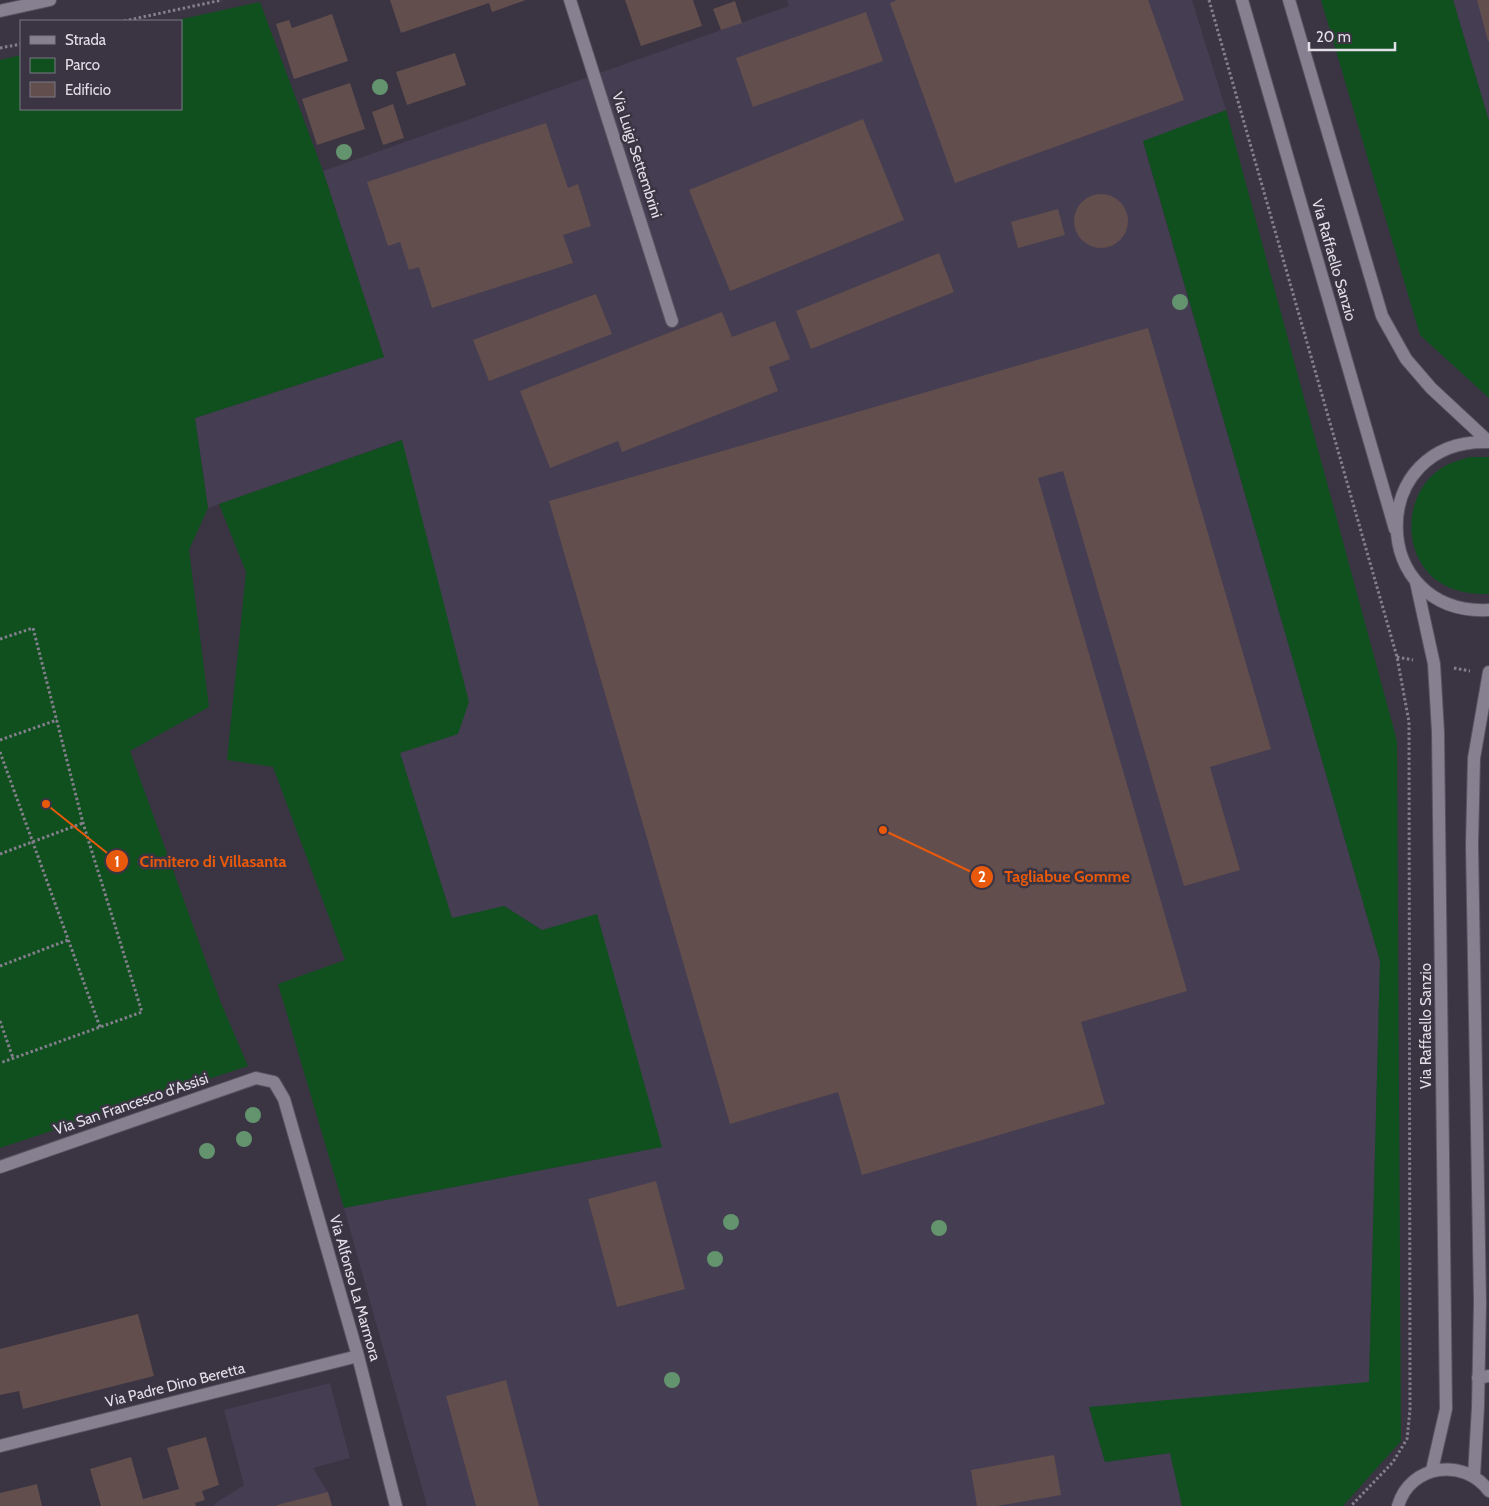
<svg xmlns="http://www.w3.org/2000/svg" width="1489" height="1506" font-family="Cabin,sans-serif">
	<rect width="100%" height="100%" fill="#3a3443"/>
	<path fill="#453d52" d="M 787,0 L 1192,0 L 1226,110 L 1143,142 L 1380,961 L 1369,1383 L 1089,1408 L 1105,1462 L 1170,1453 L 1182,1506 L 427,1506 L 344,1208 L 662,1147 L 542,930 L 504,906 L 452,919 L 400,753 L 458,734 L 401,440 L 208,508 L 195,418 L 384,357 L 323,171 L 789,6 Z
		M 1453,0 L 1489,0 L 1489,121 Z
		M 330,1383 L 350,1458 L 313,1468 L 328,1492 L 332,1506 L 215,1506 L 214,1504 L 244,1485 L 224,1410 Z"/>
	<path fill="#10501f" d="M 1321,0 L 1453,0 L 1489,121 L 1489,398 L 1420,335 Z
		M 260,2 L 323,171 L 384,357 L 195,418 L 208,508 L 189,550 L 209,707 L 130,751 L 221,1003 L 248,1066 L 0,1148 L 0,60 L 21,55 L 21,109 L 181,109 L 181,21 L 173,21 Z
		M 1226,110 L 1397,741 L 1401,1441 L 1343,1506 L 1182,1506 L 1170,1453 L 1105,1462 L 1089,1407 L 1369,1382 L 1380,961 L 1143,141 Z
		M 402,440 L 469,702 L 458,734 L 400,753 L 452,918 L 504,906 L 542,930 L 597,914 L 662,1147 L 344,1208 L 278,984 L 345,960 L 273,767 L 227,760 L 246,572 L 219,504 Z
		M 1469,457 L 1489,457 L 1489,594 C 1473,594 1459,593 1444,585 C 1399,561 1401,488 1447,465 C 1454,461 1462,460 1469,457 Z"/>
	<path fill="#624e4c" d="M 390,0 L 526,0 L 492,12 L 489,3 L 401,33 Z
		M 625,0 L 693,0 L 702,26 L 641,46 Z
		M 897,0 L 1148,0 L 1184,100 L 955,183 L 890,3 Z
		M 1477,0 L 1489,0 L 1489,41 L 1488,41 Z
		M 735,1 L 742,23 L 721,30 L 713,9 Z
		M 866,12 L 883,61 L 753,107 L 736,58 Z
		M 332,14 L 348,61 L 294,79 L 276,24 L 289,20 L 292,28 Z
		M 455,53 L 466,85 L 407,105 L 396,72 Z
		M 350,83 L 365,129 L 317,145 L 302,99 Z
		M 393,104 L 404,138 L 383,145 L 372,112 Z
		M 863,119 L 904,220 L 730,291 L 689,190 Z
		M 546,123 L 568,188 L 578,184 L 591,226 L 563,235 L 573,263 L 432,308 L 419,267 L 409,270 L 400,242 L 388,246 L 367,182 Z
		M1074 221a27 27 0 1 1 54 0a27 27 0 1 1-54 0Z
		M 1058,209 L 1065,235 L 1018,248 L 1011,222 Z
		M 939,253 L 954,292 L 811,349 L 796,311 Z
		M 596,294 L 612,334 L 489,381 L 473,340 Z
		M 722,312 L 732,337 L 775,321 L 790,359 L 769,367 L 778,391 L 622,452 L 618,441 L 550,468 L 520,391 Z
		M 1148,328 L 1271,749 L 1210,767 L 1240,870 L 1184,886 L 1063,471 L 1038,478 L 1187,991 L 1081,1022 L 1105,1104 L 862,1175 L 838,1092 L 730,1124 L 549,501 Z
		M 656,1181 L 685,1289 L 617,1307 L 588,1199 Z
		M 138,1314 L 154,1376 L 23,1409 L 19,1391 L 0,1395 L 0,1349 Z
		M 506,1380 L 539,1506 L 476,1506 L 446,1396 Z
		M 206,1437 L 219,1485 L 202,1491 L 205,1500 L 195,1503 L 196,1506 L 101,1506 L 90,1469 L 131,1457 L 143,1499 L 179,1489 L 167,1448 Z
		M 1054,1455 L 1061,1495 L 997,1506 L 977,1506 L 971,1470 Z
		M 37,1484 L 42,1506 L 0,1506 L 0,1493 Z
		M 328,1492 L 332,1506 L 277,1506 L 277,1505 Z"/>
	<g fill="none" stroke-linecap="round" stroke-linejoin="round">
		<defs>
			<path id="service" d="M 1478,1378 L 1489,1376"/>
			<path id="minor" d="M 570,0 L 672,321
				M 0,1167 L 256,1078 L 274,1082 L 284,1099 L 358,1356 L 396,1506
				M 0,1446 L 358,1356"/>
			<path id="tertiary" d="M 1242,0 L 1395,529
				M 1289,0 L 1382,316 L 1406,359 L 1431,388 L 1489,442
				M 0,11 L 50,0
				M 1489,442 C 1365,438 1367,616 1489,610
				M 1416,582 L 1434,664 L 1438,732 L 1446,1409 L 1432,1470
				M 1474,1476 L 1478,1407 L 1480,1302 L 1472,845 L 1474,758 L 1489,672
				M 1398,1506 C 1410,1464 1464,1457 1489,1491"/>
		</defs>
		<use href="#service" stroke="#57535f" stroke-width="14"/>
		<use href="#minor" stroke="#57535f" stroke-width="14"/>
		<use href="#tertiary" stroke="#57535f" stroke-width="14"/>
		<path stroke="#847f8c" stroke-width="3" stroke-dasharray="2.5 2.5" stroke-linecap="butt" d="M 1209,0 L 1397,657 L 1409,722 L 1410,1410 L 1407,1439 L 1393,1462 L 1351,1506
			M 124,21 L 222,0
			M 0,48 L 21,44
			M 0,639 L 33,628 L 83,823 L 142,1012 L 0,1063
			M 1397,657 L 1413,660
			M 1454,668 L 1470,671
			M 0,740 L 57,720
			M 0,752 L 100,1027
			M 0,854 L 83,823
			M 0,966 L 68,940
			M 0,1021 L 13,1058"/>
		<use href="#service" stroke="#868091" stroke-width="12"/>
		<use href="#minor" stroke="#868091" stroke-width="12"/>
		<use href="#tertiary" stroke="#868091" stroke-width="12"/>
	</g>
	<g fill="#63946e">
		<circle cx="380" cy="87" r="8"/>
		<circle cx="344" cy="152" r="8"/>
		<circle cx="1180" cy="302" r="8"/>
		<circle cx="253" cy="1115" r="8"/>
		<circle cx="244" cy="1139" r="8"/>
		<circle cx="207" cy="1151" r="8"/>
		<circle cx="731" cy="1222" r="8"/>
		<circle cx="939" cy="1228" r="8"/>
		<circle cx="715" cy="1259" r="8"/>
		<circle cx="672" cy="1380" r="8"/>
	</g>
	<g text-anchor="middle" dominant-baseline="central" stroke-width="5" stroke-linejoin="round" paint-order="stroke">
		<g font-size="15" fill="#e2dfe9" stroke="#3a3443">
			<text transform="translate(637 155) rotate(72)">Via Luigi Settembrini</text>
			<text transform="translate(1334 260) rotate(74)">Via Raffaello Sanzio</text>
			<text transform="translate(1426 1026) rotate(-90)">Via Raffaello Sanzio</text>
			<text transform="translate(131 1104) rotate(-19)">Via San Francesco d'Assisi</text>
			<text transform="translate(355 1288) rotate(74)">Via Alfonso La Marmora</text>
			<text transform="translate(175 1385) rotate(-14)">Via Padre Dino Beretta</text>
		</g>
	</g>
	<path fill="none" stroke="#e8590c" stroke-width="2" d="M46 804L117 861M883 830L982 877"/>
	<g fill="#e8590c" stroke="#3a3443" stroke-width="2">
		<circle cx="46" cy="804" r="5"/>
		<circle cx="883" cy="830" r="5"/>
		<circle cx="117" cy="861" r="12"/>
		<circle cx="982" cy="877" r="12"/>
	</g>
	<g font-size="15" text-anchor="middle" font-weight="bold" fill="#fff">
		<text x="117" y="867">1</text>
		<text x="982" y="882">2</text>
	</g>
	<g font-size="16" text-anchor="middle" font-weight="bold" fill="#e8590c" stroke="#3a3443" stroke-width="5" stroke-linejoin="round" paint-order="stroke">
		<text x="213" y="867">Cimitero di Villasanta</text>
		<text x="1067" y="882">Tagliabue Gomme</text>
	</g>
	<rect x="20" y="20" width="162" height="90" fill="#3a3443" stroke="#7d7885"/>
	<rect x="30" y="36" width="25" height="8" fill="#868091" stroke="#7d7885"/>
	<text x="65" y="45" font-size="15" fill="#e2dfe9">Strada</text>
	<rect x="30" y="58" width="25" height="15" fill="#10501f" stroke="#7d7885"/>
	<text x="65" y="70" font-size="15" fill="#e2dfe9">Parco</text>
	<rect x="30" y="82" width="25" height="15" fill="#624e4c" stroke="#7d7885"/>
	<text x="65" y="95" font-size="15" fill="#e2dfe9">Edificio</text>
	<path d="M1309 42v8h86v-8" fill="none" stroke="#e2dfe9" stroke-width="2.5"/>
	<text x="1316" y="42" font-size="15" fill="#e2dfe9" stroke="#3a3443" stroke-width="4" paint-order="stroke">20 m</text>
</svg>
